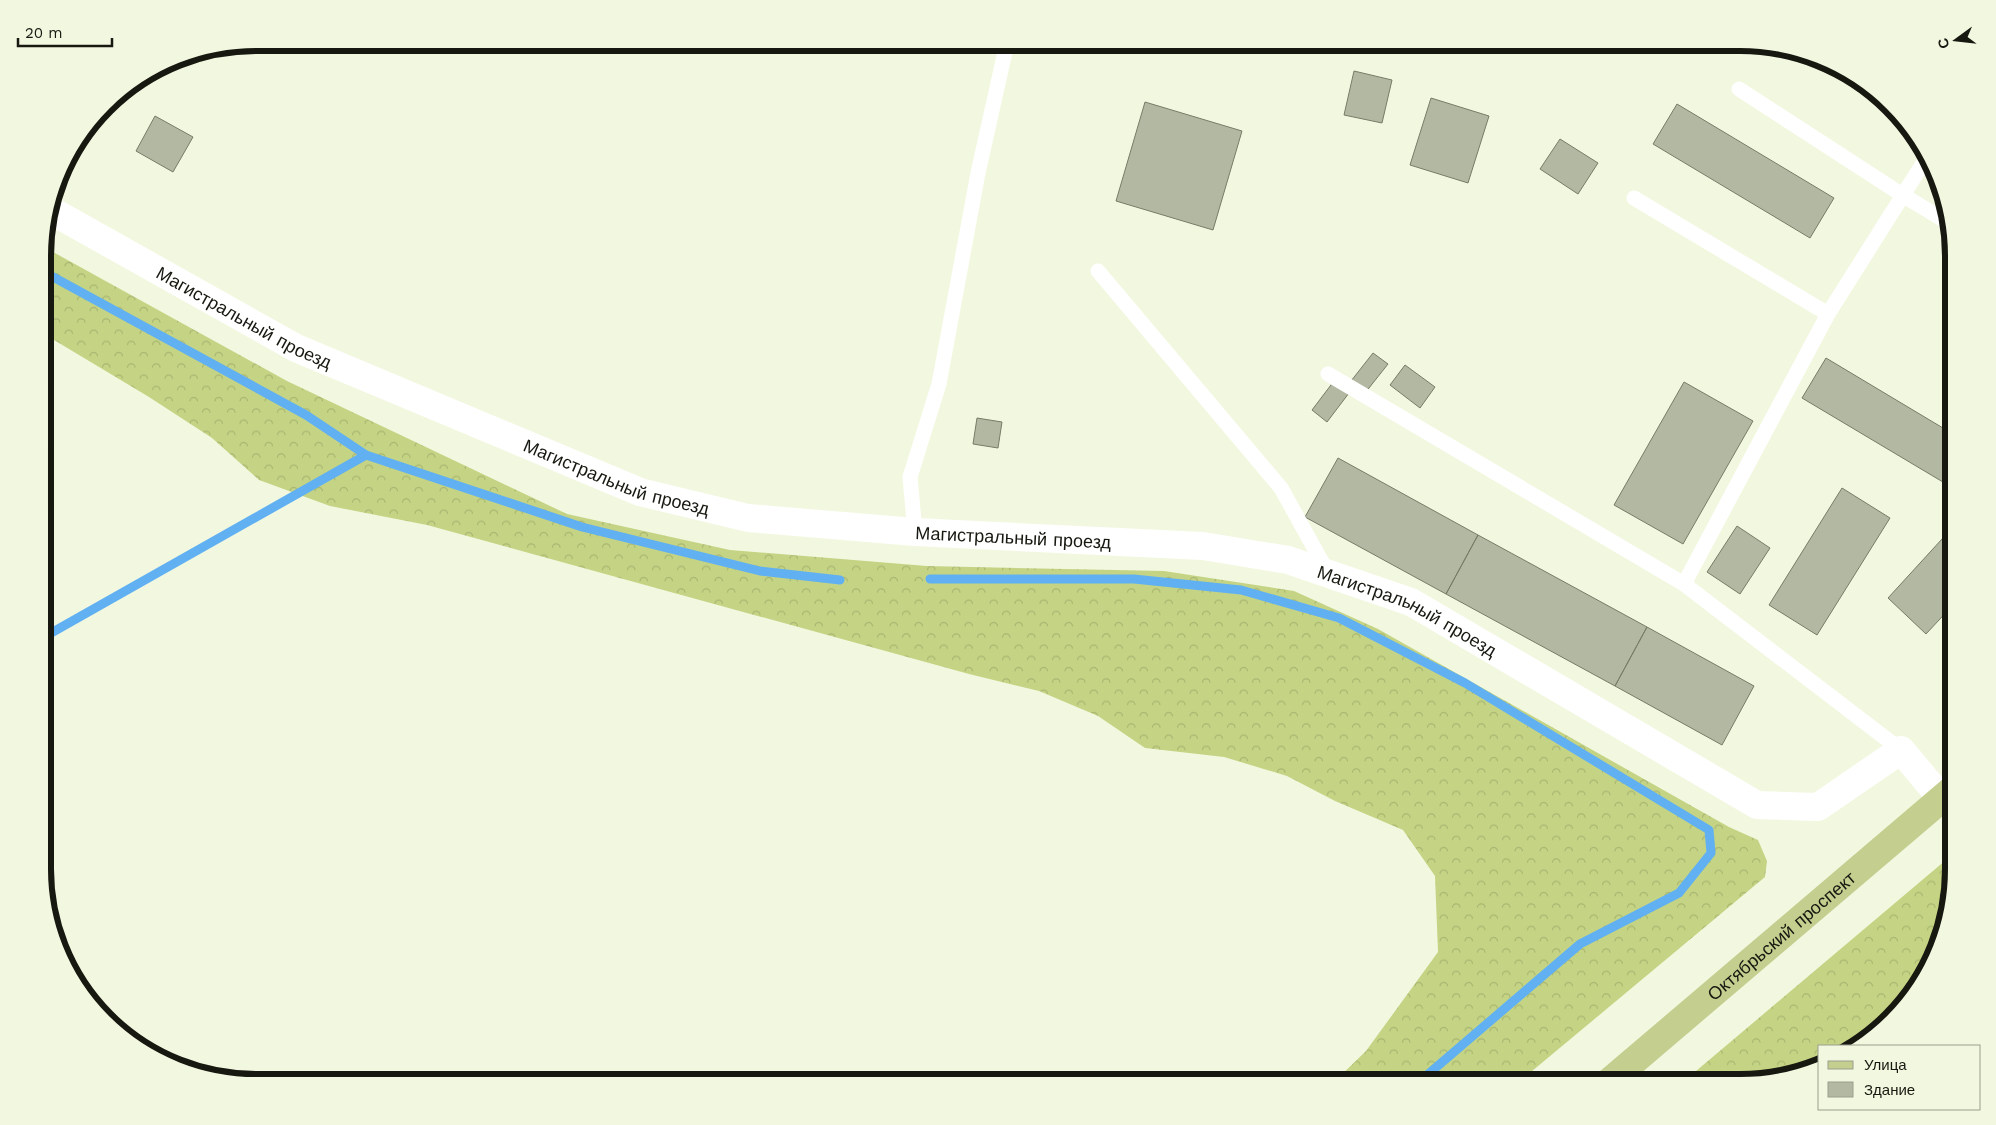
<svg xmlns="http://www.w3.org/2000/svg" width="1996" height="1125" font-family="'Work Sans',sans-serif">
	<defs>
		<pattern id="forest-crowns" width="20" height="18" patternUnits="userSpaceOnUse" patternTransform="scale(1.25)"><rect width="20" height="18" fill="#c5d484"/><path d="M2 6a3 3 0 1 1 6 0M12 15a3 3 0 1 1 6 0" fill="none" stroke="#a8b571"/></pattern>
	</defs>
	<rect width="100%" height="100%" fill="#f2f8e0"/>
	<path fill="url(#forest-crowns)" d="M 44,247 L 287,381 L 567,514 L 730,550 L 927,566 L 1164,571 L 1294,591 L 1378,629 L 1729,827 L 1758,840 L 1767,861 L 1765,877 L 1519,1082 L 1334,1082 L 1366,1051 L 1438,952 L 1435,876 L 1403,830 L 1335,801 L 1287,776 L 1224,757 L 1145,748 L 1098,716 L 1039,691 L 969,674 L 427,525 L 330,506 L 259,480 L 212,438 L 149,397 L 44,334 Z
		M 1953,854 L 1953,883 L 1925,976 L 1859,1046 L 1820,1046 L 1820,1066 C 1779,1086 1727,1082 1683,1082 Z"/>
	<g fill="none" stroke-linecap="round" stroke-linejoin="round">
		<path stroke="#61b1f2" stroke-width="9" d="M 44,272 L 306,415 L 366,455 L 582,527 L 760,571 L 840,580
			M 930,579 L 1134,579 L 1241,590 L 1339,618 L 1465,683 L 1709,830 L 1711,853 L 1679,893 L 1580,944 L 1419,1082
			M 44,637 L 366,455"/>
	</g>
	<path fill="#b3b8a2" stroke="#777c67" d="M 1814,58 L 1847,71 L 1865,88 Z
		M 1354,71 L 1392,80 L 1382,123 L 1344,115 Z
		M 1431,98 L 1489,116 L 1468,183 L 1410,165 Z
		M 1145,102 L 1242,131 L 1213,230 L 1116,201 Z
		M 1677,104 L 1834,198 L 1810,238 L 1653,144 Z
		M 155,116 L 193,137 L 173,172 L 136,151 Z
		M 1560,139 L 1598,163 L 1578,194 L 1540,169 Z
		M 1373,353 L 1388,364 L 1365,393 L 1351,381 Z
		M 1826,358 L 1953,434 L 1953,488 L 1802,398 Z
		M 1405,365 L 1435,387 L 1420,408 L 1390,385 Z
		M 1334,381 L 1349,393 L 1327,422 L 1312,410 Z
		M 1684,382 L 1753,421 L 1683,544 L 1614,505 Z
		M 977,418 L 1002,422 L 998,448 L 973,444 Z
		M 1338,458 L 1478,535 L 1446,594 L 1305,517 Z
		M 1842,488 L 1890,518 L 1817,635 L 1769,605 Z
		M 1737,526 L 1770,548 L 1740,594 L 1707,572 Z
		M 1953,527 L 1953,605 L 1926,634 L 1888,598 Z
		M 1478,535 L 1647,627 L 1615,686 L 1446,594 Z
		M 1647,627 L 1754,686 L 1722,745 L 1615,686 Z"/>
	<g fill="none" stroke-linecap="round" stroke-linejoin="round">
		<path stroke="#fff" stroke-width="15" d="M 1739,89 L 1904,196 L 1949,223
			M 1634,198 L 1828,314
			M 1098,271 L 1281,488 L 1328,573
			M 1328,374 L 1684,584
			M 915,532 L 910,477 L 939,384 L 978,173 L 1007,43
			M 1901,750 L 1684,584 L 1828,314 L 1927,157"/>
		<path stroke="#fff" stroke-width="28" id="s1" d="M 50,210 L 296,348 L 640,492 L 748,518 L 915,532 L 1203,546 L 1288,560 L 1411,602 L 1757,805 L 1818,807 L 1901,750 L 1942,799"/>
		<path stroke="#c4ce8f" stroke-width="28" id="s2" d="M 1609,1082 L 1953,789"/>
	</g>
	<g text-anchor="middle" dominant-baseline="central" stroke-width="4" stroke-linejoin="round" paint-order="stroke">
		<g font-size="18" fill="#171810" stroke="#f2f8e0">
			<text stroke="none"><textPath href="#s1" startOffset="222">Магистральный проезд</textPath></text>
			<text stroke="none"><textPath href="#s1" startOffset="628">Магистральный проезд</textPath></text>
			<text stroke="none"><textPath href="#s1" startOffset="1032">Магистральный проезд</textPath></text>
			<text stroke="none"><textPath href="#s1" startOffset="1438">Магистральный проезд</textPath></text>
			<text stroke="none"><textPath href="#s2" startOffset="226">Октябрьский проспект</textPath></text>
		</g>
	</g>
	<path d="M0 0H1996V1125H0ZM256 51H1740A205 205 0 0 1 1945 256V869A205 205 0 0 1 1740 1074H256A205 205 0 0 1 51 869V256A205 205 0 0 1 256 51Z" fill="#f2f8e0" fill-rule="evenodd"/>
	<path fill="none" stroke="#171810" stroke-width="6" d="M256 51H1740A205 205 0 0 1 1945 256V869A205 205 0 0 1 1740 1074H256A205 205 0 0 1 51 869V256A205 205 0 0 1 256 51Z"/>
	<rect x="1818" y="1045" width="162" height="65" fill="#f2f8e0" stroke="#9a9e8d"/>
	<rect x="1828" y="1061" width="25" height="8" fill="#c4ce8f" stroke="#9a9e8d"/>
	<text x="1864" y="1070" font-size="15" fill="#171810">Улица</text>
	<rect x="1828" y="1082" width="25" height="15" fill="#b3b8a2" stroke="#9a9e8d"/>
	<text x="1864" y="1095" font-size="15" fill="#171810">Здание</text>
	<g transform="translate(1956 40) rotate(255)" stroke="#f2f8e0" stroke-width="4" paint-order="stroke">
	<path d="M0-4L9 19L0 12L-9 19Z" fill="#171810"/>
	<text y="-8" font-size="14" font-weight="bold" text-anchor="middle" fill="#171810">С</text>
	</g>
	<path d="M18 38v8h94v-8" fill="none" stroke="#171810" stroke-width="2.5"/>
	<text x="25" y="38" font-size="15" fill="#171810" stroke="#f2f8e0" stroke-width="4" paint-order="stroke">20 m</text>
</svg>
